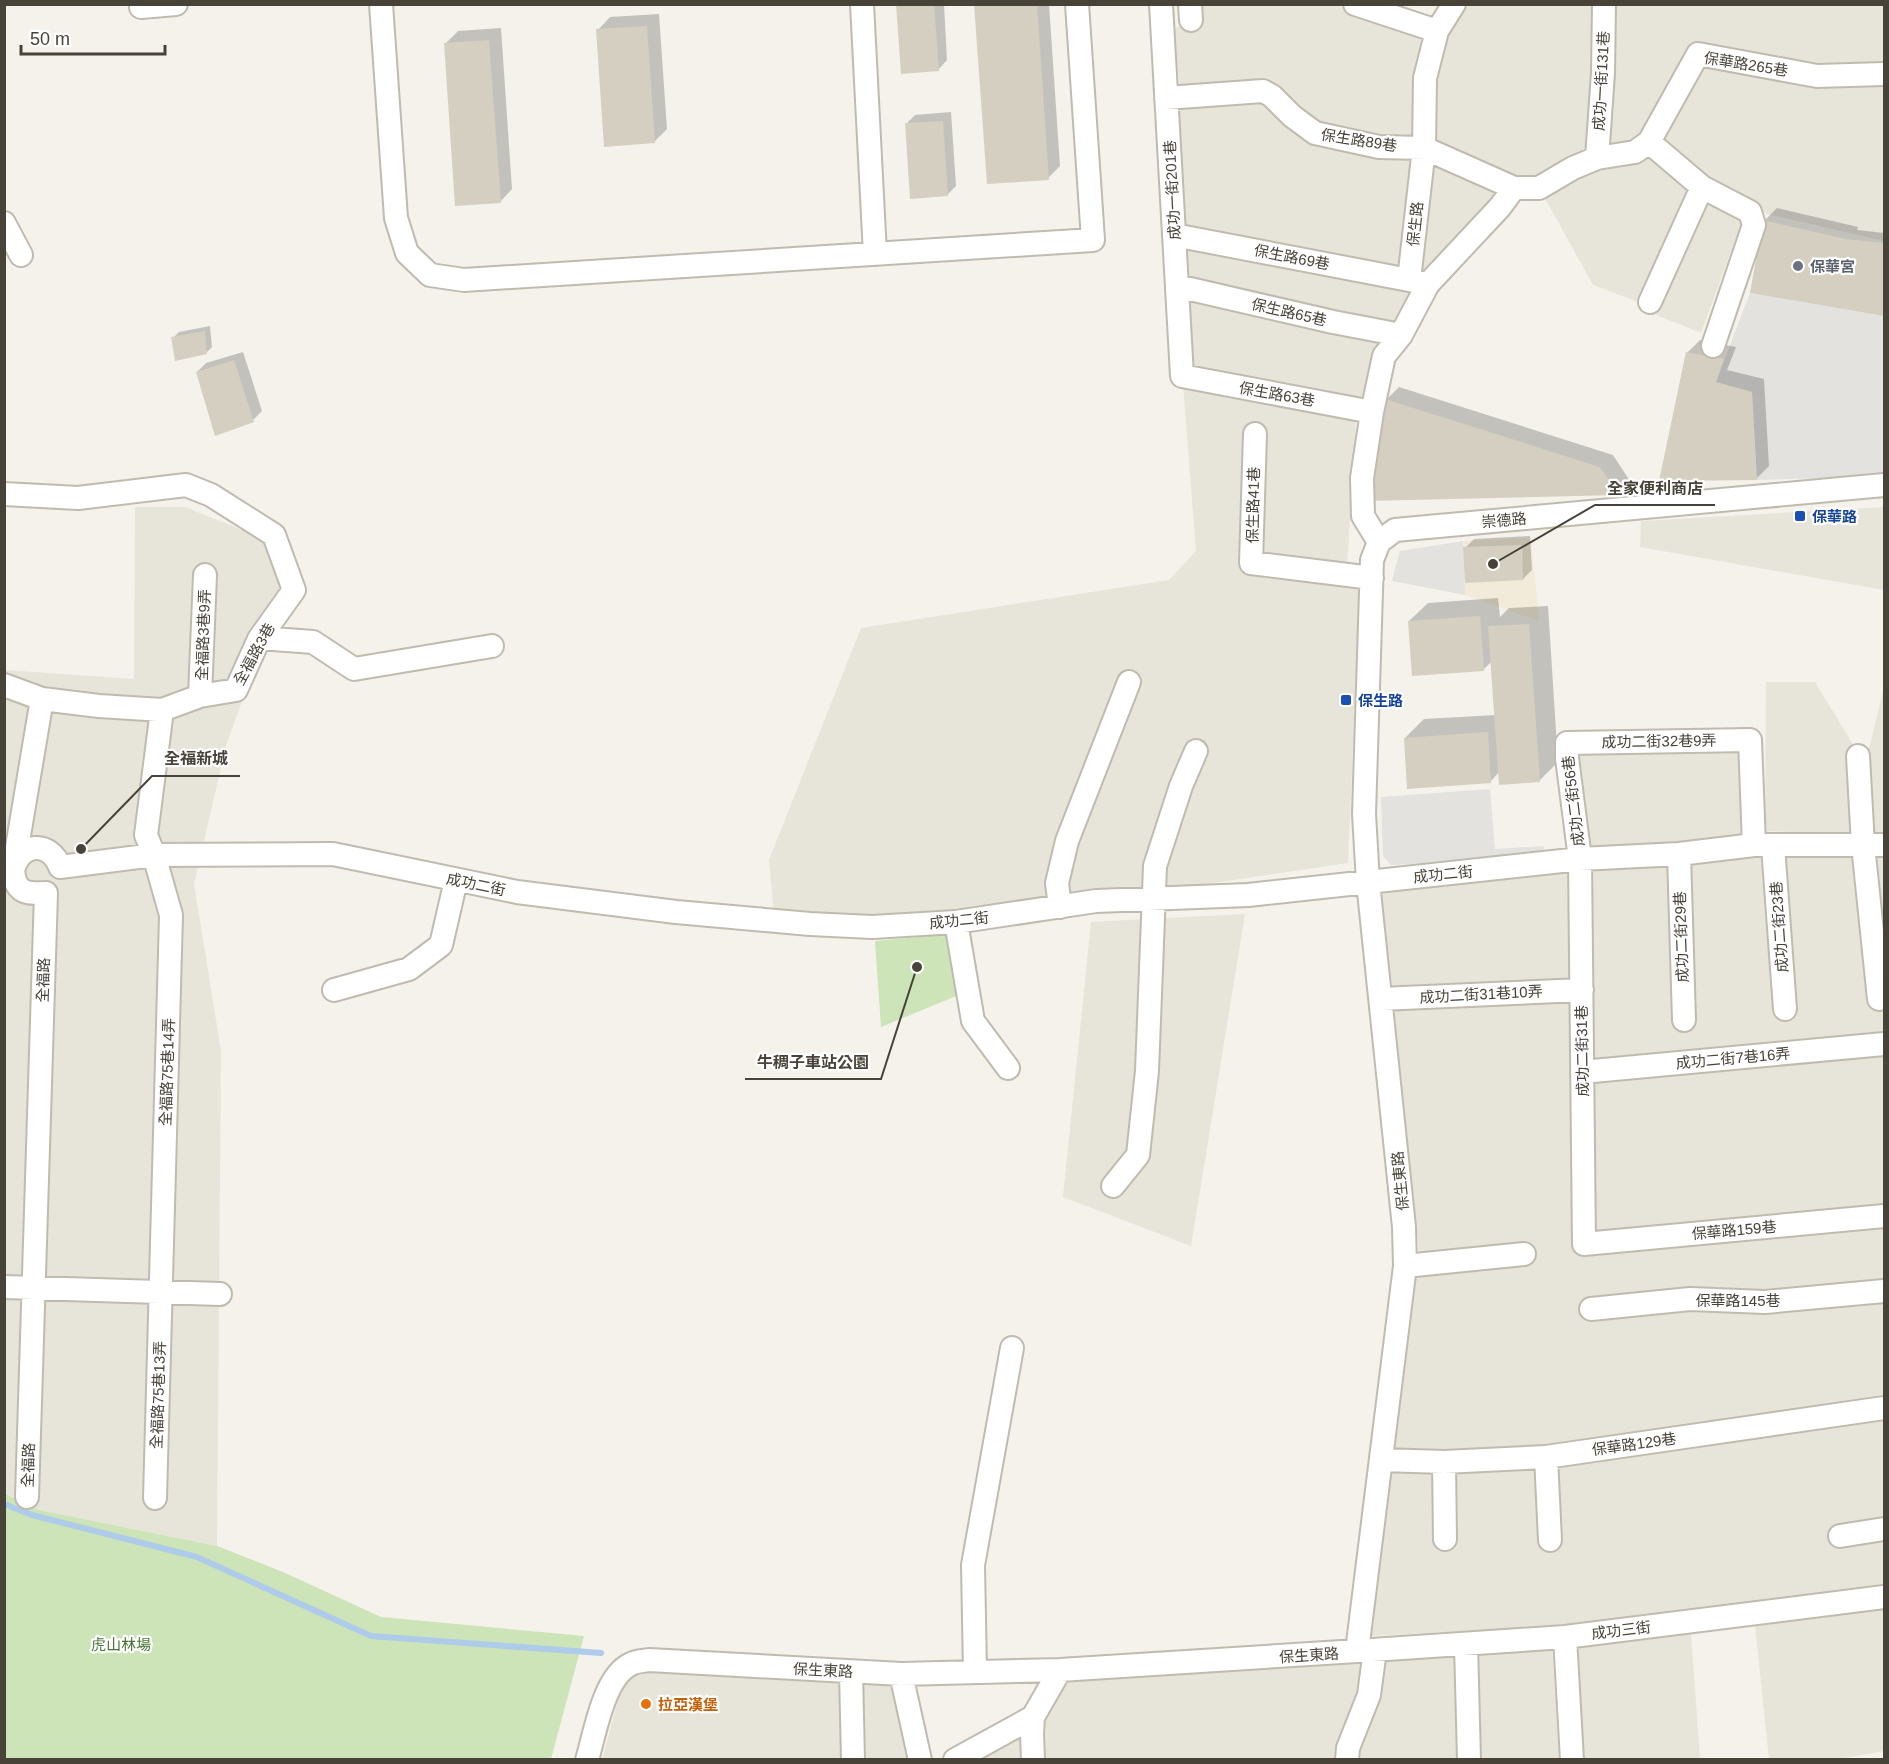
<svg xmlns="http://www.w3.org/2000/svg" width="1889" height="1764" font-family="Helvetica,'Noto Sans TC',sans-serif">
	<rect width="100%" height="100%" fill="#f4f2eb"/>
	<path fill="#e7e4da" d="M 1330,4 L 1432,32 L 1419,144 L 1318,129 L 1271,91 L 1180,92 L 1174,28 L 1196,23 L 1195,5 Z
		M 1463,5 L 1597,5 L 1592,155 L 1537,180 L 1519,180 L 1431,143 L 1431,81 L 1446,30 Z
		M 1611,5 L 1884,5 L 1884,67 L 1819,71 L 1694,50 L 1645,137 L 1602,151 Z
		M 1702,63 L 1823,86 L 1884,85 L 1884,241 L 1767,214 L 1708,180 L 1663,140 Z
		M 1262,94 L 1309,138 L 1415,157 L 1406,282 L 1424,288 L 1368,407 L 1186,372 L 1179,101 Z
		M 1650,153 L 1689,190 L 1641,303 L 1593,285 L 1541,191 L 1573,172 Z
		M 1429,159 L 1502,189 L 1428,276 L 1416,274 Z
		M 1707,197 L 1744,216 L 1701,333 L 1656,315 Z
		M 1183,384 L 1356,419 L 1347,567 L 1244,569 L 1360,586 L 1348,863 L 1160,891 L 1048,898 L 869,921 L 774,915 L 769,860 L 861,628 L 1169,580 L 1196,551 Z
		M 135,507 L 185,507 L 265,539 L 281,587 L 250,635 L 230,681 L 242,701 L 226,746 L 194,884 L 221,1051 L 217,1546 L 39,1510 L 5,1493 L 4,670 L 134,679 Z
		M 1884,507 L 1884,590 L 1640,547 L 1641,521 Z
		M 1766,682 L 1815,682 L 1854,746 L 1855,834 L 1765,831 Z
		M 1884,688 L 1884,832 L 1870,833 L 1867,757 Z
		M 1742,746 L 1747,836 L 1581,854 L 1577,748 Z
		M 1756,852 L 1884,852 L 1884,1584 L 1564,1626 L 1370,1636 L 1419,1251 L 1376,887 Z
		M 1245,914 L 1191,1246 L 1063,1197 L 1091,922 Z
		M 1884,1603 L 1884,1751 L 1844,1758 L 1844,1759 L 1769,1759 L 1755,1625 Z
		M 1691,1632 L 1700,1759 L 1580,1759 L 1577,1643 Z
		M 1552,1644 L 1559,1759 L 1476,1759 L 1474,1647 Z
		M 1461,1651 L 1462,1759 L 1353,1760 L 1382,1656 Z
		M 1364,1660 L 1360,1694 L 1337,1759 L 1044,1760 L 1046,1716 L 1067,1678 Z
		M 648,1668 L 844,1682 L 846,1759 L 602,1760 L 622,1685 L 631,1672 Z
		M 863,1682 L 896,1684 L 913,1759 L 861,1760 Z
		M 1027,1726 L 1029,1759 L 968,1759 Z"/>
	<path fill="#f3ebd9" d="M 1531,538 L 1539,621 L 1465,595 L 1463,541 Z"/>
	<path fill="#cce4b8" d="M 953,934 L 961,994 L 881,1027 L 875,941 Z
		M 4,1493 L 39,1510 L 217,1546 L 283,1572 L 381,1617 L 584,1636 L 551,1759 L 5,1759 Z"/>
	<path fill="#e3e2df" d="M 1750,293 L 1884,316 L 1884,476 L 1757,480 L 1752,392 L 1716,382 Z
		M 1463,541 L 1465,595 L 1392,581 L 1400,551 Z
		M 1490,789 L 1495,849 L 1544,846 L 1543,857 L 1391,865 L 1383,856 L 1381,797 Z"/>
	<path fill="#0003" d="M 898,4 L 944,4 L 947,60 L 938,70 Z
		M 975,4 L 1049,4 L 1060,166 L 1048,178 Z
		M 659,14 L 667,129 L 654,142 L 598,30 L 610,17 Z
		M 501,28 L 512,189 L 500,202 L 446,43 L 458,31 Z
		M 951,112 L 956,186 L 947,195 L 906,124 L 915,115 Z
		M 1777,208 L 1858,227 L 1857,230 L 1884,233 L 1884,314 L 1752,292 L 1764,221 Z
		M 210,326 L 212,347 L 206,353 L 173,338 L 179,332 Z
		M 1700,340 L 1736,347 L 1727,370 L 1764,379 L 1769,466 L 1757,478 L 1687,353 Z
		M 243,352 L 262,411 L 253,420 L 197,372 L 206,363 Z
		M 1399,387 L 1613,455 L 1630,481 L 1618,493 L 1368,499 L 1387,399 Z
		M 1530,536 L 1532,570 L 1523,579 L 1465,548 L 1474,539 Z
		M 1498,598 L 1500,617 L 1509,608 L 1548,606 L 1558,762 L 1539,781 L 1499,772 L 1490,782 L 1405,738 L 1424,719 L 1496,715 L 1492,661 L 1483,670 L 1409,621 L 1428,603 Z"/>
	<g fill="none" stroke-linecap="round" stroke-linejoin="round">
		<path stroke="#aecbea" stroke-width="6" d="M 4,1504 L 32,1515 L 197,1557 L 371,1636 L 601,1653"/>
	</g>
	<path fill="#d5cfc1" d="M 896,4 L 934,4 L 939,71 L 901,74 Z
		M 974,4 L 1037,4 L 1049,180 L 987,184 Z
		M 647,26 L 655,143 L 604,147 L 596,29 Z
		M 489,40 L 501,203 L 455,206 L 444,43 Z
		M 943,121 L 948,196 L 910,199 L 905,123 Z
		M 1763,220 L 1846,239 L 1884,243 L 1884,316 L 1750,293 Z
		M 205,331 L 207,354 L 175,361 L 171,337 Z
		M 1686,352 L 1724,359 L 1716,382 L 1752,392 L 1757,480 L 1659,481 Z
		M 234,360 L 254,422 L 215,436 L 196,372 Z
		M 1385,399 L 1600,467 L 1619,495 L 1366,501 Z
		M 1522,545 L 1523,580 L 1465,583 L 1463,547 Z
		M 1480,616 L 1484,671 L 1412,676 L 1408,621 Z
		M 1529,624 L 1540,782 L 1499,785 L 1488,626 Z
		M 1488,732 L 1491,783 L 1407,789 L 1404,738 Z"/>
	<g fill="none" stroke-linecap="round" stroke-linejoin="round">
		<defs>
			<path id="minor" d="M 381,4 L 396,218 L 407,253 L 430,275 L 464,280 L 1093,240 L 1077,4
				M 862,4 L 875,254
				M 1161,4 L 1182,376 L 1372,412
				M 1190,4 L 1191,20
				M 1355,4 L 1437,31
				M 141,7 L 176,4
				M 1166,98 L 1263,91 L 1272,96 L 1292,116 L 1315,133 L 1379,147 L 1424,148 L 1514,188 L 1539,188 L 1573,168 L 1597,158 L 1635,152 L 1649,142 L 1698,54 L 1817,76 L 1884,74
				M 1649,142 L 1702,187 L 1750,212 L 1754,225 L 1713,346
				M 1597,158 L 1603,73 L 1604,4
				M 4,223 L 21,255
				M 1174,235 L 1409,280
				M 1428,284 L 1500,207 L 1514,188
				M 1177,286 L 1333,322 L 1401,335
				M 1650,302 L 1702,187
				M 1255,434 L 1251,563 L 1372,578
				M 4,494 L 78,498 L 186,485 L 211,495 L 274,535 L 294,590 L 259,639 L 236,690 L 200,696 L 162,710 L 99,706 L 42,699 L 4,685
				M 1379,542 L 1363,516 L 1362,478 L 1372,412 L 1384,356 L 1401,335 L 1428,284 L 1409,280 L 1424,148 L 1425,78 L 1437,31 L 1454,4
				M 1379,542 L 1395,530 L 1884,485
				M 260,638 L 313,642 L 354,669 L 492,646
				M 200,696 L 205,575
				M 1858,756 L 1863,845 L 1879,999
				M 1754,845 L 1750,740 L 1567,743 L 1567,758 L 1580,859 L 1584,1244 L 1884,1216
				M 1773,846 L 1785,1009
				M 1679,854 L 1684,1020
				M 13,871 C 19,842 50,840 60,867 L 154,855 L 333,854 L 517,892 L 676,912 L 810,924 L 872,927 L 956,922 L 1096,901 L 1248,895 L 1580,859 L 1679,854 L 1754,845 L 1884,845
				M 1060,907 L 1057,883 L 1067,841 L 1129,682
				M 956,922 L 973,1021 L 1008,1068
				M 334,990 L 409,969 L 441,945 L 456,880
				M 1381,999 L 1582,990
				M 1582,1072 L 1884,1044
				M 1113,1186 L 1138,1155 L 1147,1071 L 1155,866 L 1181,786 L 1196,751
				M 1405,1266 L 1524,1254
				M 4,1287 L 220,1294
				M 1591,1309 L 1690,1299 L 1765,1302 L 1884,1291
				M 1546,1457 L 1550,1540
				M 1382,1460 L 1444,1462 L 1546,1457 L 1884,1408
				M 1444,1462 L 1445,1539
				M 27,1497 L 46,893 C 26,894 16,893 13,871 L 42,699
				M 155,1498 L 171,915 L 154,855 L 146,835 L 162,710
				M 1840,1536 L 1884,1529
				M 1565,1637 L 1572,1760
				M 1466,1644 L 1469,1760
				M 1357,1651 L 1565,1637 L 1884,1597
				M 851,1672 L 853,1760
				M 975,1672 L 973,1565 L 1012,1348
				M 901,1674 L 920,1760
				M 1033,1717 L 1032,1734 L 1033,1760
				M 587,1760 C 595,1733 604,1676 631,1664 C 636,1661 644,1661 649,1660 L 901,1674 L 1060,1670 L 1357,1651 L 1405,1266 L 1404,1227 L 1368,882 L 1364,814 L 1372,560 L 1379,542
				M 955,1760 L 1033,1717 L 1060,1670
				M 1347,1760 L 1348,1748 L 1369,1695 L 1375,1650"/>
		</defs>
		<use href="#minor" stroke="#bfbbae" stroke-width="26"/>
		<use href="#minor" stroke="#fff" stroke-width="22"/>
	</g>
	<circle fill="#6b7280" stroke="#fff" stroke-width="2" cx="1798" cy="266" r="6"/>
	<g fill="#1a4fb4" stroke="#fff" stroke-width="2">
		<rect x="1794" y="510" width="12" height="12" rx="3"/>
		<rect x="1340" y="694" width="12" height="12" rx="3"/>
	</g>
	<circle fill="#e8710a" stroke="#fff" stroke-width="2" cx="646" cy="1704" r="6"/>
	<g text-anchor="middle" dominant-baseline="central" stroke-width="4.5" stroke-linejoin="round" paint-order="stroke">
		<g font-size="15" fill="#484339" stroke="#fff">
			<text transform="translate(1746 64) rotate(9)">保華路265巷</text>
			<text transform="translate(1601 81) rotate(-87)">成功一街131巷</text>
			<text transform="translate(1359 140) rotate(9)">保生路89巷</text>
			<text transform="translate(1172 190) rotate(-93)">成功一街201巷</text>
			<text transform="translate(1415 224) rotate(-84)">保生路</text>
			<text transform="translate(1292 257) rotate(11)">保生路69巷</text>
			<text transform="translate(1289 312) rotate(13)">保生路65巷</text>
			<text transform="translate(1277 394) rotate(10)">保生路63巷</text>
			<text transform="translate(1253 505) rotate(-89)">保生路41巷</text>
			<text transform="translate(1504 520) rotate(-5)">崇德路</text>
			<text transform="translate(203 635) rotate(-88)">全福路3巷9弄</text>
			<text transform="translate(254 654) rotate(-61)">全福路3巷</text>
			<text transform="translate(1659 741) rotate(-1)">成功二街32巷9弄</text>
			<text transform="translate(1573 801) rotate(-97)">成功二街56巷</text>
			<text transform="translate(1443 874) rotate(-6)">成功二街</text>
			<text transform="translate(476 884) rotate(12)">成功二街</text>
			<text transform="translate(959 920) rotate(-6)">成功二街</text>
			<text transform="translate(1779 927) rotate(-94)">成功二街23巷</text>
			<text transform="translate(1681 937) rotate(-92)">成功二街29巷</text>
			<text transform="translate(43 980) rotate(-88)">全福路</text>
			<text transform="translate(1481 994) rotate(-3)">成功二街31巷10弄</text>
			<text transform="translate(1582 1051) rotate(-91)">成功二街31巷</text>
			<text transform="translate(1733 1058) rotate(-5)">成功二街7巷16弄</text>
			<text transform="translate(167 1072) rotate(-88)">全福路75巷14弄</text>
			<text transform="translate(1400 1181) rotate(-96)">保生東路</text>
			<text transform="translate(1734 1230) rotate(-5)">保華路159巷</text>
			<text x="1738" y="1300">保華路145巷</text>
			<text transform="translate(158 1395) rotate(-88)">全福路75巷13弄</text>
			<text transform="translate(1634 1444) rotate(-8)">保華路129巷</text>
			<text transform="translate(28 1465) rotate(-88)">全福路</text>
			<text transform="translate(1621 1630) rotate(-7)">成功三街</text>
			<text transform="translate(1309 1655) rotate(-4)">保生東路</text>
			<text transform="translate(823 1670) rotate(3)">保生東路</text>
		</g>
		<g font-size="15" font-weight="bold" fill="#5b616d" stroke="#fff" text-anchor="start">
			<text x="1810" y="266">保華宮</text>
		</g>
		<g font-size="15" font-weight="bold" fill="#164399" stroke="#fff" text-anchor="start">
			<text x="1812" y="516">保華路</text>
			<text x="1358" y="700">保生路</text>
		</g>
		<g font-size="15" fill="#447432" stroke="#fff">
			<text x="121" y="1644">虎山林場</text>
		</g>
		<g font-size="15" font-weight="bold" fill="#c56008" stroke="#fff" text-anchor="start">
			<text x="658" y="1704">拉亞漢堡</text>
		</g>
	</g>
	<path fill="none" stroke="#484339" stroke-width="2" d="M1493 564L1595 505H1715M81 849L152 776H240M917 967L881 1079H745"/>
	<g fill="#484339" stroke="#fff" stroke-width="2">
		<circle cx="1493" cy="564" r="6"/>
		<circle cx="81" cy="849" r="6"/>
		<circle cx="917" cy="967" r="6"/>
	</g>
	<g font-size="16" text-anchor="middle" font-weight="bold" fill="#484339" stroke="#fff" stroke-width="4.5" stroke-linejoin="round" paint-order="stroke">
		<text x="1655" y="494">全家便利商店</text>
		<text x="196" y="764">全福新城</text>
		<text x="813" y="1068">牛稠子車站公園</text>
	</g>
	<rect width="1889" height="1764" fill="none" stroke="#484339" stroke-width="12"/>
	<path d="M21 45v9h144v-9" fill="none" stroke="#484339" stroke-width="3"/>
	<text x="30" y="45" font-size="18" fill="#484339" stroke="#ffffff" stroke-width="4.5" paint-order="stroke">50 m</text>
</svg>
